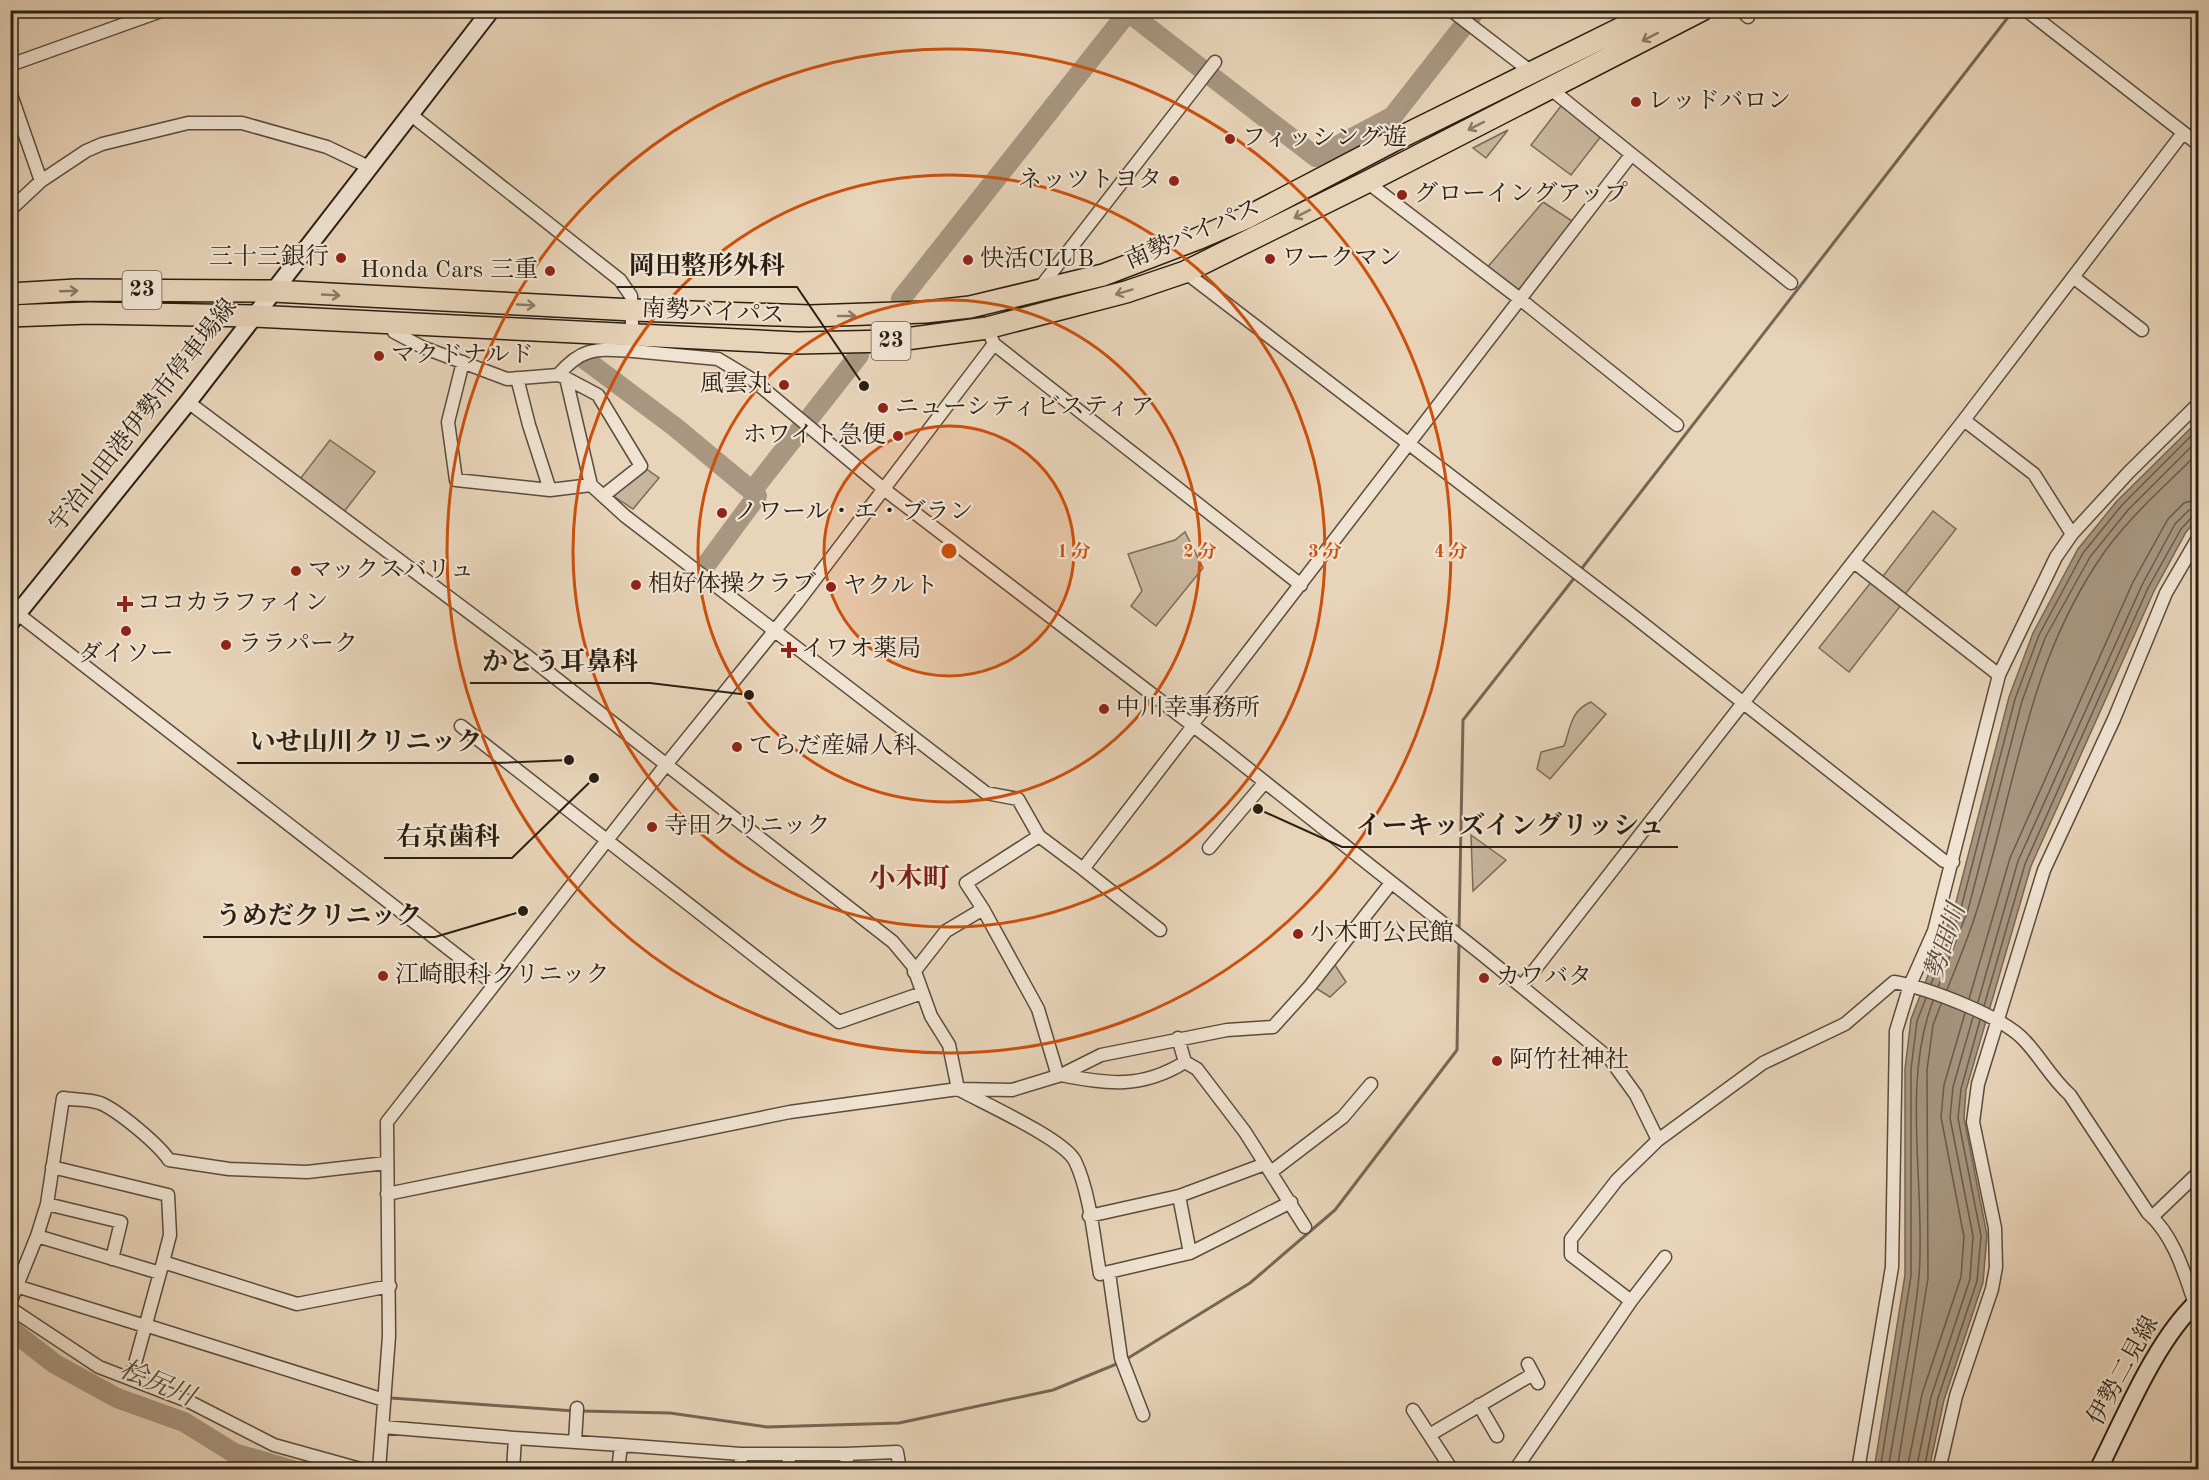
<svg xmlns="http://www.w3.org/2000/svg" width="2209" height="1480" font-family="'Old Standard TT','Noto Serif JP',serif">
	<rect width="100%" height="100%" fill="#e8d4b9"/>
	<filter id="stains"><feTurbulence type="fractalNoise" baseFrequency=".00333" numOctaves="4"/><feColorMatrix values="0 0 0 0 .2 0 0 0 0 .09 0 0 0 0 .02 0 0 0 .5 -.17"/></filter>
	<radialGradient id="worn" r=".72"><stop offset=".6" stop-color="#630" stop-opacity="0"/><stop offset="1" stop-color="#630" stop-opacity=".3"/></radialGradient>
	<path fill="#c8b59d" stroke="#7a6a58" stroke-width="1.5" d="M 1561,106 L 1602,135 L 1571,175 L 1531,145 Z
		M 1508,130 L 1486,158 L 1473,148 Z
		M 1543,202 L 1575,223 L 1519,294 L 1486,269 Z
		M 330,440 L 375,472 L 343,513 L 300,479 Z
		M 645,468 L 659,478 L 633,509 L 612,495 Z
		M 1933,511 L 1956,529 L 1903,597 L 1880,580 Z
		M 1185,532 L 1203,568 L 1156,626 L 1131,606 L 1142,591 L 1128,554 L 1175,540 Z
		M 1872,581 L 1902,604 L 1849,672 L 1819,648 Z
		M 1591,702 L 1606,714 L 1550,779 L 1537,769 L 1541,752 L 1564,746 C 1571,727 1570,711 1591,702 Z
		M 1471,835 L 1506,860 L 1473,891 Z
		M 1333,962 L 1346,982 L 1330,997 L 1314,987 Z"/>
	<path fill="#a89680" stroke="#766654" stroke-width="1.5" d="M 2198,421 L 2198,519 L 2186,532 L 2154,591 L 2031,866 L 1966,1090 L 1964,1118 L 1987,1235 L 1983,1282 L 1944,1400 L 1929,1469 L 1874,1470 L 1905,1275 L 1905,1069 L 1911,1019 L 1955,906 L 2009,697 L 2033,633 L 2078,549 L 2117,501 Z"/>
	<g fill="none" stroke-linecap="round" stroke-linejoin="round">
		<path stroke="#6a5a49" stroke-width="1.5" d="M 1931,984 L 1961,908 L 2015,699 L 2039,635 L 2083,553 L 2122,505 L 2198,429
			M 1938,987 L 1968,910 L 2022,701 L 2045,638 L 2090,557 L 2128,510 L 2198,440
			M 1947,990 C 1957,964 1968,939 1976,913 C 2015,792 2025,672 2097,563 C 2124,521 2164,487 2198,453
			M 1969,999 L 2010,858 L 2133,582 L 2168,519 L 2184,503 L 2198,499
			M 1978,1002 L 2018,861 L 2142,585 L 2175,524 L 2189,510 L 2198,508
			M 1984,1006 L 2025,864 L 2148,588 L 2181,529 L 2192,517 L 2198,516
			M 1880,1470 L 1911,1276 L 1911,1069 L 1917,1021 L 1926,998
			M 1888,1470 C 1898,1406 1913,1341 1919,1276 C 1926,1189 1901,1083 1933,1001
			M 1897,1470 L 1928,1278 L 1927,1070 L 1933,1025 L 1941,1004
			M 1907,1470 L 1922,1394 L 1961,1277 L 1964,1237 L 1941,1117 L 1944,1085 L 1965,1013
			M 1916,1470 L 1931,1397 L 1970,1279 L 1973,1236 L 1950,1118 L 1953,1087 L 1973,1017
			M 1924,1470 L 1938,1398 L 1977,1281 L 1981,1236 L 1958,1118 L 1961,1089 L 1980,1020"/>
		<path stroke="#766654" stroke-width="3" d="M 1579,572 L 2009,16 L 2002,10
			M 1459,931 L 1463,720 L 1575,577
			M 1125,1360 L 1250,1283 L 1335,1210 L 1457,1050 L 1459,941
			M 391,1398 L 575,1411
			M 581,1411 L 670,1413 L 767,1427 L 899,1423 L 1053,1390 L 1119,1363"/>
		<path stroke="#a89680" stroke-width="20" d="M 901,299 L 1128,12 L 1316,157 L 1393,116 L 1476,10
			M 583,358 L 675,427 L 752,491
			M 706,565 L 757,496 L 752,491 L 859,355
			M 10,1329 L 55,1364 L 117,1398 L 184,1422 L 234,1453 L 293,1470"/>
		<defs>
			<path id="street" d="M 1458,10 L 1456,14 L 1534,74
				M 1741,10 L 1748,17
				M 2026,10 L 2198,144
				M 10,65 L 164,10
				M 1547,86 L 1791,283
				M 10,92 L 41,181
				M 410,114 L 620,280 L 631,296 L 633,351 L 718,359 L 753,380 L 885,490 L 1217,744 L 1483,955 L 1610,1059 L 1636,1095 L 1658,1140
				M 1367,182 L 1520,299 L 1677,425
				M 10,210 L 41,181 L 86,151 L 102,144 L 188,123 L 242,123 L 327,147 L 369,167
				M 1185,272 L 1632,615 L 1944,861 L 1953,862
				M 2073,277 L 2142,330
				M 1039,289 L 1215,62
				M 394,332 L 422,347 L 507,379 L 558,375 L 566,378 L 591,485 L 625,516 L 986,793 L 1018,799 L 1039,836 L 1083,869 L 1193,726
				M 991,337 L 994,344 L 1301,585
				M 463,362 L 448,422 L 456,480 L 550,490
				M 558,375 C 583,346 597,349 633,351
				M 517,378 L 529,425 L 550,490 L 591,485
				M 566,378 L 598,395 L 641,466 L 603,496
				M 188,402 L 530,658 L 893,942 L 913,966 L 931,1016 L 949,1045 L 958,1089 C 983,1103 1064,1139 1075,1161 C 1090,1192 1094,1240 1100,1274 L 1190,1253 L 1291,1202
				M 1964,420 L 2034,474 L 2072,534
				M 1854,562 L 1999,675
				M 18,614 L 494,984
				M 461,726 L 839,1022 L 922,993
				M 1191,726 L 1631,155
				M 1209,848 L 1265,782
				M 1083,869 L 1160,930
				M 983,909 L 1038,1009 L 1058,1076
				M 914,972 L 946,931 L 983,909 L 966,883 L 1039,836
				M 1522,986 L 1964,420 L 2183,133
				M 1178,1038 L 1185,1062 L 1197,1069 L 1245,1132 L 1305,1227
				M 1061,1075 C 1108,1084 1142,1089 1185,1062
				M 52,1167 L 168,1195 L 170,1235 L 163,1262
				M 1271,1172 L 1343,1117 L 1371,1084
				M 387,1194 L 790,1112 L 958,1089 L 1012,1090 L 1061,1075 L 1101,1055 L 1227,1030 L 1273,1027 L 1310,986 L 1391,883
				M 1179,1196 L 1190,1253
				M 47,1204 L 63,1098 C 74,1100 89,1099 100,1103 C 119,1111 158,1144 169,1160 L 229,1169 L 307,1172 L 386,1163
				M 1089,1216 L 1179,1196 L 1265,1164
				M 2152,1217 L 2198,1173
				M 37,1236 L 47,1204 L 121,1222 L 112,1259
				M 1109,1273 L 1121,1358 L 1143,1415
				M 16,1286 L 145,1326
				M 1631,1301 L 1571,1255 L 1571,1239 L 1617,1180 L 1658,1140 L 1763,1063 L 1845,1024 L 1894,982 C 1927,988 2003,1016 2025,1041 C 2041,1058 2052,1079 2070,1095 L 2148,1213 C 2174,1236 2184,1272 2195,1304
				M 10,1303 L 37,1236 L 160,1273
				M 10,1308 L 99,1367 L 190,1402 L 274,1445 L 364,1470
				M 145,1325 L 384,1400
				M 1528,1364 L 1538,1383
				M 131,1378 L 163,1262 L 297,1304 L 390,1286
				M 1479,1405 L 1497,1436
				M 1413,1410 L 1452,1470
				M 383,1427 L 515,1438 L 513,1470
				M 1431,1434 L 1533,1374
				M 515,1438 L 621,1445 L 618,1470
				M 575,1442 L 577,1408
				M 621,1445 L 741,1454 L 740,1470
				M 741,1454 L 845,1454 L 849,1470
				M 845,1454 L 897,1452 L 900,1470
				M 379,1470 L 389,1336 L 387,1122 L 665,766 L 797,603 L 994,344
				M 788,1470 L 789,1456
				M 1515,1470 L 1631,1301 L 1665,1257
				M 1858,1470 L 1892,1267 L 1896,1031 L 1910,985 L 1934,931 L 1999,675 L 2056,557 L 2072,534 L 2129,472 L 2198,404
				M 1939,1470 L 1956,1396 L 1992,1289 L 1996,1267 L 1995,1228 L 1973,1122 L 1978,1084 L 2044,870 L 2114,719 L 2166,593 L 2198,538"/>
			<path id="secondary" d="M 10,623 L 188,402 L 491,10
				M 2098,1470 C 2125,1417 2155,1341 2198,1301"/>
			<path id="highway" d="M 10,294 L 76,290 L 273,291 L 633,310 L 810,316 L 925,312 L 970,307 L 1103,275 L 1197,239 L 1248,217 L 1393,141 L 1658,10
				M 10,316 L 89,313 L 254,316 L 797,343 L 891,341 L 987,328 L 1126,292 L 1185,272 L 1367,182 L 1702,10"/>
		</defs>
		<use href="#street" stroke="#5a4c3c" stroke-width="15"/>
		<use href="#secondary" stroke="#2b1f12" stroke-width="20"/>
		<use href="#highway" stroke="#2b1f12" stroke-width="24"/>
		<use href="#street" stroke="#f0e3d2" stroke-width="12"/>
		<use href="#secondary" stroke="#f0e3d2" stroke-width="16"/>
		<use href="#highway" stroke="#e8d4b9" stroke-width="21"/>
	</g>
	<defs><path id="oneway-shaft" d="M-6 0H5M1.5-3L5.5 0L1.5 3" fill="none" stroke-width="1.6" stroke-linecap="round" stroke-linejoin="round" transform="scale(1.5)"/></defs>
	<g stroke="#8a7a66">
		<use href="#oneway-shaft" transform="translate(1650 37) rotate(153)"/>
		<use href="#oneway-shaft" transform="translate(1476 126) rotate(153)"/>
		<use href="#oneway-shaft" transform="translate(1302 214) rotate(153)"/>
		<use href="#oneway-shaft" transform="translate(69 291) rotate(-2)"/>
		<use href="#oneway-shaft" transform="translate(1124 292) rotate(163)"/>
		<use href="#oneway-shaft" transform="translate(331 295) rotate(3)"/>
		<use href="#oneway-shaft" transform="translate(526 305) rotate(3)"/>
		<use href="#oneway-shaft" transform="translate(847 316)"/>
	</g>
	<circle cx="949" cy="551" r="125" fill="#cc500d" fill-opacity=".12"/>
	<g fill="none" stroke="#cc500d" stroke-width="3">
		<circle cx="949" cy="551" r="125"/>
		<circle cx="949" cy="551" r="251"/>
		<circle cx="949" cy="551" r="376"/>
		<circle cx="949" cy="551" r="502"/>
	</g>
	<g fill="#8f2418" stroke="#f0e3d2" stroke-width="2">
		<circle cx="1636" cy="102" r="6"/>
		<circle cx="1230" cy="139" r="6"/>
		<circle cx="1174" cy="181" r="6"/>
		<circle cx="1402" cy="195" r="6"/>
		<circle cx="341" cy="258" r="6"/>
		<circle cx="1270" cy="259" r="6"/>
		<circle cx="968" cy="260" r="6"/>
		<circle cx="550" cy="271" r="6"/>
		<circle cx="379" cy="356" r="6"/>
		<circle cx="784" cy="385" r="6"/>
		<circle cx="883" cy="408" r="6"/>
		<circle cx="898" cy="436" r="6"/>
		<circle cx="722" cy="513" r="6"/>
		<circle cx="296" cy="571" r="6"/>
		<circle cx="636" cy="585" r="6"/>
		<circle cx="831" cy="587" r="6"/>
		<path d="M122 595h6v6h6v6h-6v6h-6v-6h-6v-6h6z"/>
		<circle cx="126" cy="631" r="6"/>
		<circle cx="226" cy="645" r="6"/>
		<path d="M786 641h6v6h6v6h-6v6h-6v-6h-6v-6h6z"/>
		<circle cx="1104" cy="709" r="6"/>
		<circle cx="737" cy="747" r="6"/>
		<circle cx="652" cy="827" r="6"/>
		<circle cx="1298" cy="934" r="6"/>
		<circle cx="383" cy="976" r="6"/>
		<circle cx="1484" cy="978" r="6"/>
		<circle cx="1497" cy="1061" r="6"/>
	</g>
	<g text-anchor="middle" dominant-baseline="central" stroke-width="4.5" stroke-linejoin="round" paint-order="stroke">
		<g fill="#f0e3d2" stroke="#665a4c" stroke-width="1.5">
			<rect x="122.5" y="271" width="39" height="38" rx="4.5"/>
			<rect x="871.5" y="322" width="39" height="38" rx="4.5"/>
		</g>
		<g font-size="22" font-weight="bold" fill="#2b1f12">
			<text x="142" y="290">23</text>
			<text x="891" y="341">23</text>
		</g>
		<g font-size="24" fill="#2b1f12" stroke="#f0e3d2" text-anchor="start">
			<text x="1648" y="102">レッドバロン</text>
			<text x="1242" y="139">フィッシング遊</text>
			<text x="1162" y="181" text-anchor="end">ネッツトヨタ</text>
			<text x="1414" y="195">グローイングアップ</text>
			<text x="329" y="258" text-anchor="end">三十三銀行</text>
			<text x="1282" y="259">ワークマン</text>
			<text x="980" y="260">快活CLUB</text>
			<text x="538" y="271" text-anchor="end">Honda Cars 三重</text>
			<text x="391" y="356">マクドナルド</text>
			<text x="772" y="385" text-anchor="end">風雲丸</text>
			<text x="895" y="408">ニューシティビスティア</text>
			<text x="886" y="436" text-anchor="end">ホワイト急便</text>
			<text x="734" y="513">ノワール・エ・ブラン</text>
			<text x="308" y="571">マックスバリュ</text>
			<text x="648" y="585">相好体操クラブ</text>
			<text x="843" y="587">ヤクルト</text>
			<text x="137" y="604">ココカラファイン</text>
			<text x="238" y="645">ララパーク</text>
			<text x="801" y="650">イワオ薬局</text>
			<text x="126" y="655" text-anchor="middle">ダイソー</text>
			<text x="1116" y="709">中川幸事務所</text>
			<text x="749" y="747">てらだ産婦人科</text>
			<text x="664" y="827">寺田クリニック</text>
			<text x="1310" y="934">小木町公民館</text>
			<text x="395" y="976">江崎眼科クリニック</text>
			<text x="1496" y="978">カワバタ</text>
			<text x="1509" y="1061">阿竹社神社</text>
		</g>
		<g font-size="24" fill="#2b1f12" stroke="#f0e3d2">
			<text transform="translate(1193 235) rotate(-23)">南勢バイパス</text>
			<text transform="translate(713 313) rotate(3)">南勢バイパス</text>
			<text transform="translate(144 416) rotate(-52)">宇治山田港伊勢市停車場線</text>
			<text transform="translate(2124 1371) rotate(-61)">伊勢二見線</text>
		</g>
		<g font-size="26" font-style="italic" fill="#574938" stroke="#f0e3d2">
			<text transform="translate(1946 942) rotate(-72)">勢田川</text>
			<text transform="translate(157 1384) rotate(23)">桧尻川</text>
		</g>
		<g font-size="27" font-weight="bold" fill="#7a1f14" stroke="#f0e3d2">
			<text x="909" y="879">小木町</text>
		</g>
	</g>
	<circle cx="949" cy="551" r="9" fill="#cc500d" stroke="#f0e3d2" stroke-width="3"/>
	<g font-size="18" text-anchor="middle" font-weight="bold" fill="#cc500d" stroke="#f0e3d2" stroke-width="4.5" stroke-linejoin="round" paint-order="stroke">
		<text x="1074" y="557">1 分</text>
		<text x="1200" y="557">2 分</text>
		<text x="1325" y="557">3 分</text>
		<text x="1451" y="557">4 分</text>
	</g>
	<path fill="none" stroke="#2b1f12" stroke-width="2" d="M864 386L797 287H617M749 695L650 683H470M569 760L495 763H237M1258 809L1342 847H1678M594 778L512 858H384M523 911L435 937H203"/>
	<g fill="#2b1f12" stroke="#f0e3d2" stroke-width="2">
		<circle cx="864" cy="386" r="6"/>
		<circle cx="749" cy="695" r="6"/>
		<circle cx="569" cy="760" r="6"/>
		<circle cx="1258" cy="809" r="6"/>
		<circle cx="594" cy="778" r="6"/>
		<circle cx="523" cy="911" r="6"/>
	</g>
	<g font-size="26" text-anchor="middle" font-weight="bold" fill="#2b1f12" stroke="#f0e3d2" stroke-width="4.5" stroke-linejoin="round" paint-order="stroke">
		<text x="707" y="274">岡田整形外科</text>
		<text x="560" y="670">かとう耳鼻科</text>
		<text x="366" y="750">いせ山川クリニック</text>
		<text x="1510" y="834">イーキッズイングリッシュ</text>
		<text x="448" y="845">右京歯科</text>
		<text x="319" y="924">うめだクリニック</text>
	</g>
	<rect width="2209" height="1480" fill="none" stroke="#e8d4b9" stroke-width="36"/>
	<rect x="12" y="12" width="2185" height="1456" fill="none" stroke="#2b1f12" stroke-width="3"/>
	<rect x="18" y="18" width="2173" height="1444" fill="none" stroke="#2b1f12" stroke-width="1.5"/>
	<rect width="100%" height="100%" filter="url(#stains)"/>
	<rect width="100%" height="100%" fill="url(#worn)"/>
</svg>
